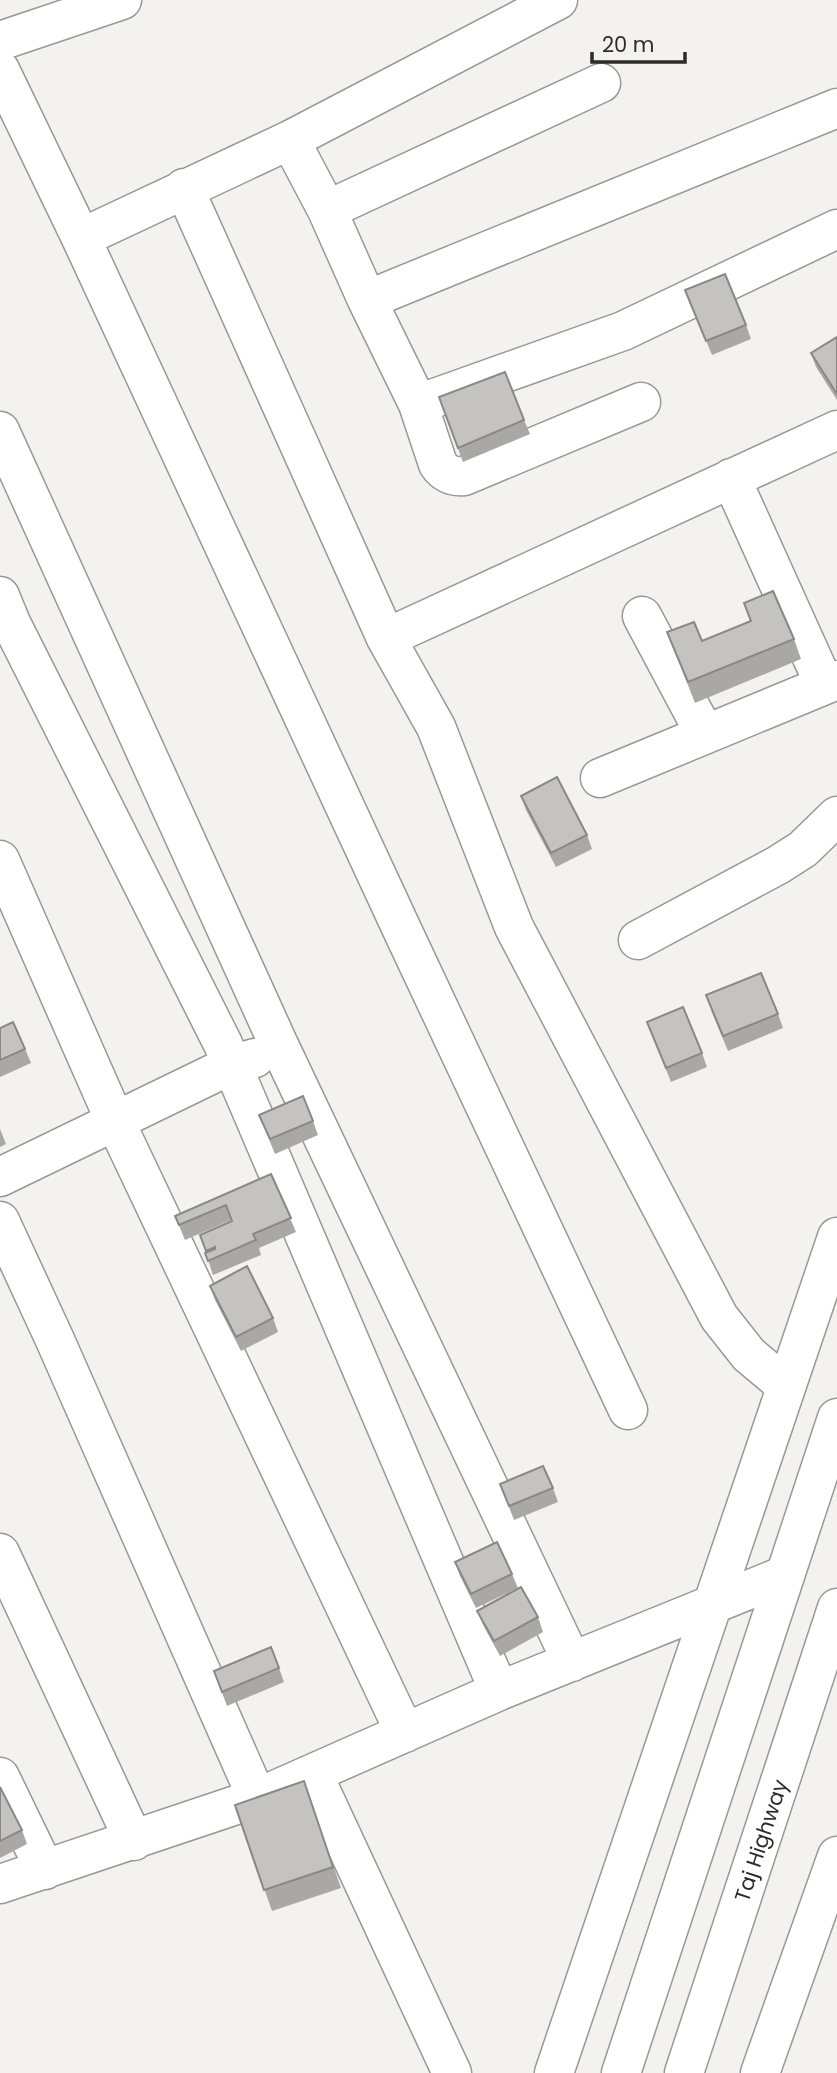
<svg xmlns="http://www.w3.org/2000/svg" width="837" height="2073" font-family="Poppins,sans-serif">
	<rect width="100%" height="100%" fill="#f4f2ef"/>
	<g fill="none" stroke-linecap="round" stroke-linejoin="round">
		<defs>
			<path id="minor" d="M 0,41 L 122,0
				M 0,70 L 81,238 L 405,936 L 628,1410
				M 290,140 L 558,0
				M 184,188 L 386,638 L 436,727 L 514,927 L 719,1317 L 749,1355 L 786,1386
				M 327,210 L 601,83
				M 81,238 L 290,140 L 327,210 L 367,300 L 418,404 L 438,464 C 445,474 452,477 464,476 L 641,402
				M 367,300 L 837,108
				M 418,404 L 623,331 L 837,229
				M 0,431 L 278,1043 L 572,1662
				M 731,478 L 824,684
				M 0,596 L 11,623 L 223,1044 L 499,1691
				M 642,616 L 705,734
				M 386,638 L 837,430
				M 600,778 L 837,680
				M 0,860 L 115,1121 L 405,1733
				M 638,940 L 778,865 L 803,849 L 837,816
				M 0,1177 L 231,1065 L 255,1058
				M 0,1221 L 55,1340 L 257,1798 L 499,1691 L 785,1575
				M 0,1553 L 134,1841
				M 313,1774 L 452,2073
				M 0,1777 L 45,1870
				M 0,1884 L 257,1798
				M 554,2073 L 837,1237
				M 760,2073 L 837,1856"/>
			<g id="major">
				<path d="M 621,2073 L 837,1418"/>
				<path id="s1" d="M 684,2073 L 837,1608"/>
			</g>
		</defs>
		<use href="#minor" stroke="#9a9895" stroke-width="41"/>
		<use href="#major" stroke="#9a9895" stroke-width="41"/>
		<use href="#minor" stroke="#fff" stroke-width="38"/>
		<use href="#major" stroke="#fff" stroke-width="38"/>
	</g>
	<path fill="#a9a8a5" d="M 685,290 L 746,325 L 751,339 L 712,355 Z
		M 837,337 L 837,400 L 816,367 L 811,353 Z
		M 439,397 L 524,420 L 530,434 L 463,462 Z
		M 744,603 L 794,639 L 801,659 L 695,703 L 667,632 L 702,641 L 750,621 Z
		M 521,796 L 587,835 L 592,849 L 556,867 L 526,810 Z
		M 711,1010 L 778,1014 L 783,1028 L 728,1051 Z
		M 647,1022 L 702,1053 L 707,1067 L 671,1082 Z
		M 0,1028 L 25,1049 L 31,1063 L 0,1077 Z
		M 259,1115 L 313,1121 L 318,1135 L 275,1154 Z
		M 0,1129 L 6,1144 L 0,1147 Z
		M 271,1174 L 296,1232 L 259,1248 L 261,1255 L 213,1275 L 200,1235 L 232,1222 L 231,1220 L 185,1240 L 175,1216 Z
		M 210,1286 L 273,1318 L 278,1332 L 241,1351 L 215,1300 Z
		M 500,1484 L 553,1488 L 558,1502 L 514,1520 Z
		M 455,1562 L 512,1574 L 518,1588 L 476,1608 L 460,1576 Z
		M 477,1611 L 538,1617 L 543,1632 L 500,1656 L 483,1625 Z
		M 279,1668 L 284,1682 L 227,1706 L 214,1671 Z
		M 304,1781 L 341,1888 L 272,1911 L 235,1805 Z
		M 0,1787 L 22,1830 L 27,1844 L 0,1858 Z"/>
	<path fill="#c5c3c0" stroke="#8a8886" stroke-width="2" d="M 725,274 L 746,325 L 706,341 L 685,290 Z
		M 837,337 L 837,394 L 811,353 Z
		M 505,372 L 524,420 L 458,448 L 439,397 Z
		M 773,591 L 794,639 L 688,682 L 667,632 L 694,622 L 702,641 L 751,621 L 744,603 Z
		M 557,777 L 587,835 L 551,853 L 521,796 Z
		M 761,973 L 778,1014 L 723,1036 L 706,995 Z
		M 683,1007 L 702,1053 L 666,1068 L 647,1022 Z
		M 13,1022 L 25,1049 L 0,1060 L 0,1028 Z
		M 303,1096 L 313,1121 L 270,1139 L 259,1115 Z
		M 271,1174 L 291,1218 L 253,1234 L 256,1240 L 208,1261 L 205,1253 L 215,1249 L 215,1247 L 206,1251 L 200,1235 L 232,1221 L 226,1205 L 179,1225 L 175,1216 Z
		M 247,1266 L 273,1318 L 236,1337 L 210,1286 Z
		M 543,1466 L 553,1488 L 509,1506 L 500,1484 Z
		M 497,1542 L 512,1574 L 471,1594 L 455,1562 Z
		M 521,1587 L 538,1617 L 494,1641 L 477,1611 Z
		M 271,1647 L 279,1668 L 222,1692 L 214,1671 Z
		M 304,1781 L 333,1867 L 264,1890 L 235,1805 Z
		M 0,1787 L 22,1830 L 0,1841 Z"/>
	<g text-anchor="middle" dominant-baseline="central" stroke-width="5" stroke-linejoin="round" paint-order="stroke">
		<g font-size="21" fill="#2c2c2b" stroke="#f4f2ef">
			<text stroke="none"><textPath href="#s1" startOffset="245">Taj Highway</textPath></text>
		</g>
	</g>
	<path d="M592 52v10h93v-10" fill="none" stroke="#2c2c2b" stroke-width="3.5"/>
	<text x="602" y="52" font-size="21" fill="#2c2c2b" stroke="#f4f2ef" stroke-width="5" paint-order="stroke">20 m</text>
</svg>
